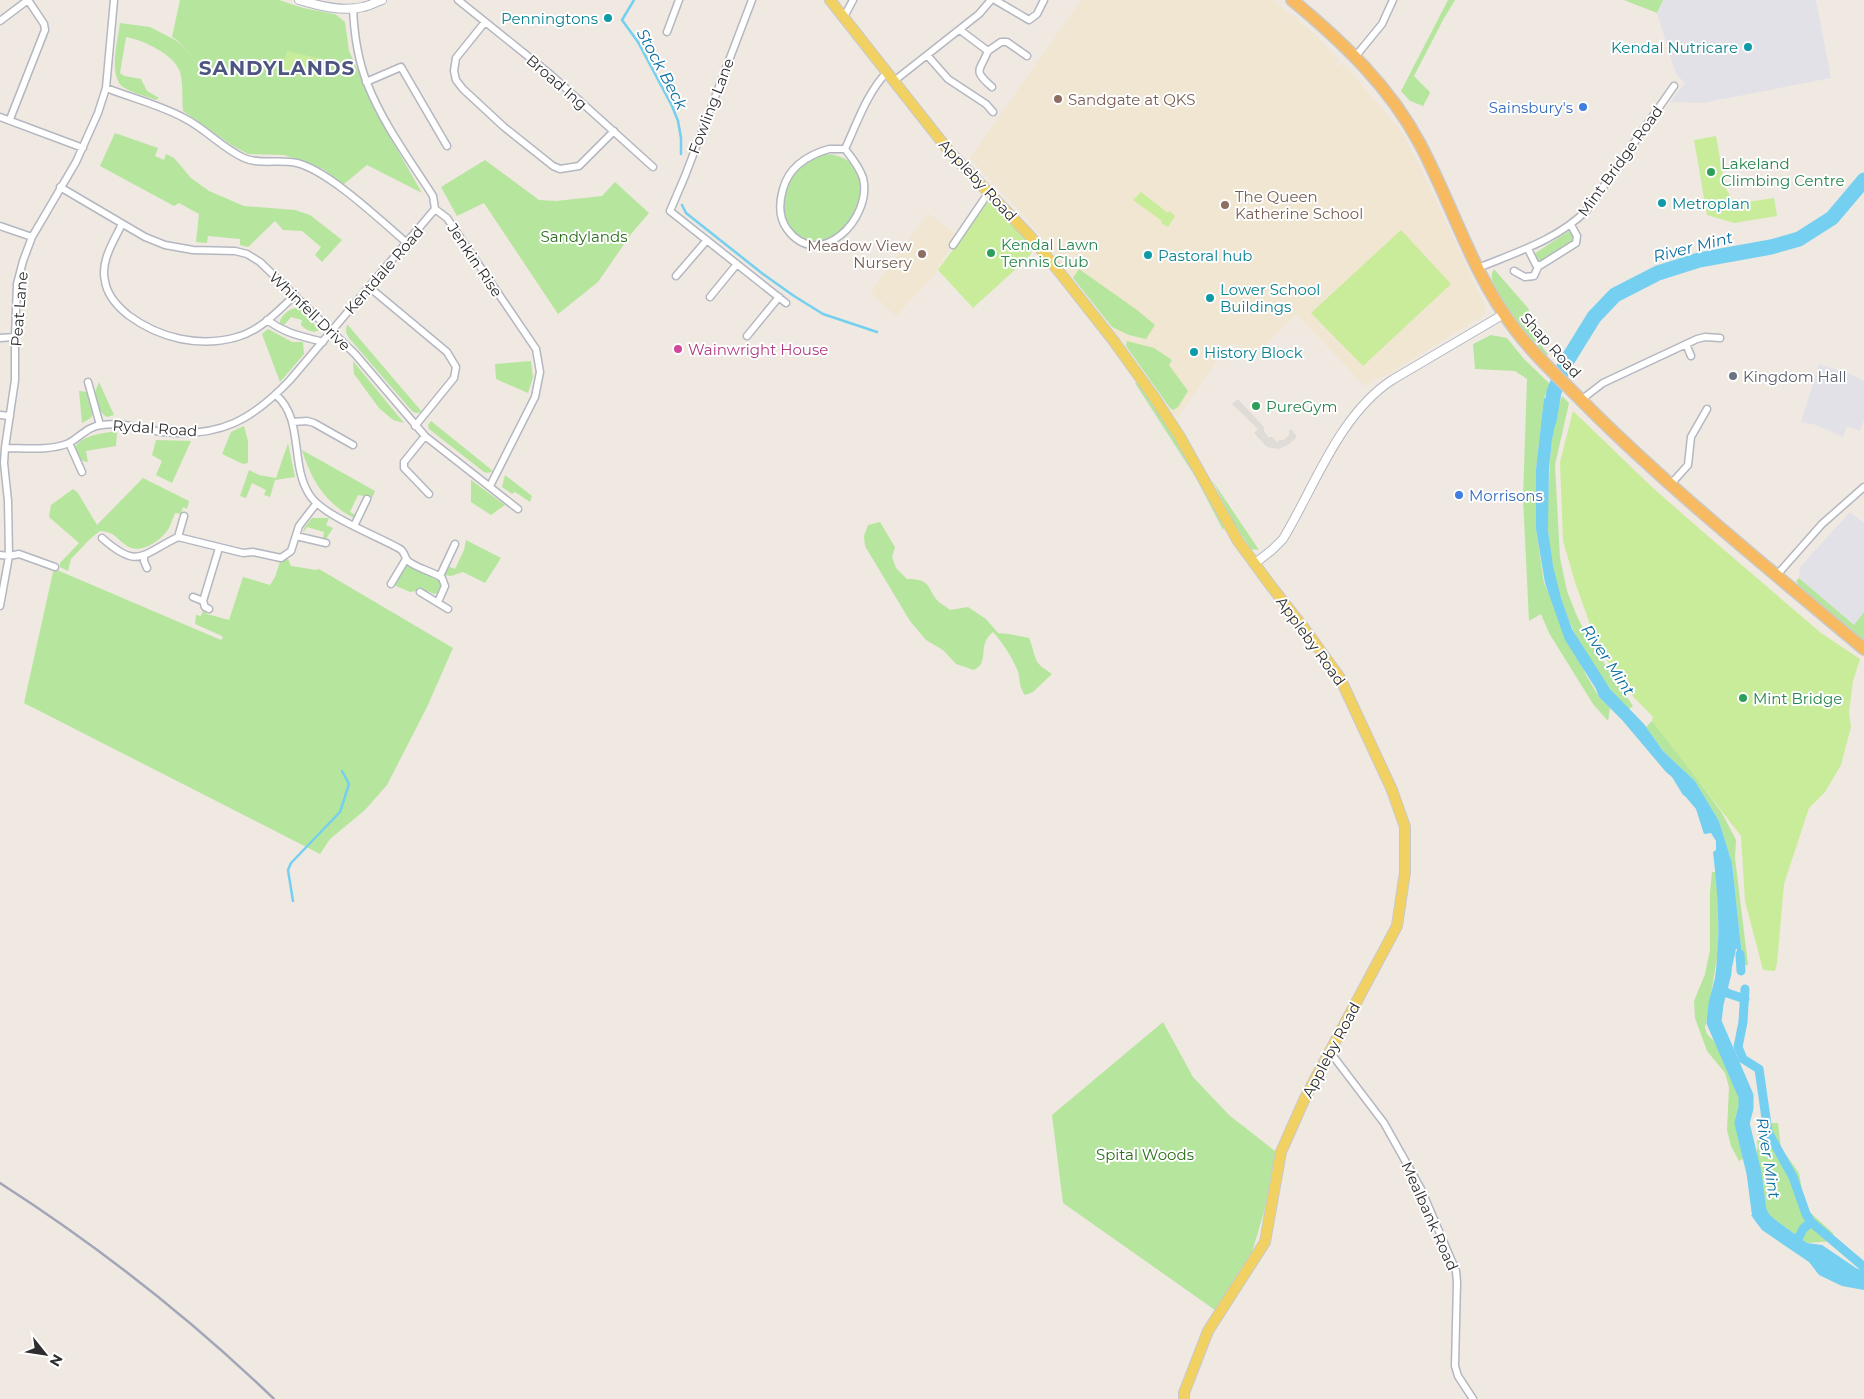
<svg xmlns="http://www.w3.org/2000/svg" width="1864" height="1399" font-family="Montserrat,sans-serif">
	<rect width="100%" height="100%" fill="#efe9e1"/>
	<path fill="#e3e1e8" d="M 1663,0 L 1816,0 L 1831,78 L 1702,103 L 1670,102 L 1685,83 L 1676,74 L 1657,13 Z
		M 1819,364 L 1850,374 L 1864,381 L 1864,420 L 1860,431 L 1847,426 L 1843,437 L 1816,425 L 1801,422 Z
		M 1850,512 L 1864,523 L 1864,612 L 1854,625 L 1799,578 L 1800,567 Z"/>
	<path fill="#f0e6d1" d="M 1081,0 L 1272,0 L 1290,14 L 1312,32 L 1339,60 L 1335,64 L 1338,67 L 1343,63 L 1402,132 L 1417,160 L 1486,308 L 1484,315 L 1387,375 L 1373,380 L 1365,386 L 1296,314 L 1254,357 L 1233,344 L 1227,346 L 1177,419 L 1130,351 L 1026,218 L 970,158 Z
		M 928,213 L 957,235 L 936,273 L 896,316 L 871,292 Z"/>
	<path fill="#b6e59e" d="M 180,0 L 279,0 L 303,8 L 335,14 L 345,22 L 349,51 L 382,123 L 422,193 L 367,165 L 343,185 L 323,169 L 284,155 L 248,154 L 233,146 L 183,111 C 182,100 183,81 180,72 C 174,54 143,40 126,37 L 120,73 L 124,76 L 141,79 L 147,91 L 159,98 L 156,100 C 146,96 132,93 123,87 C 108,76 118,39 120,23 L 150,27 L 177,41 L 192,55 L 177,40 L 172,37 Z
		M 1448,0 L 1455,0 L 1443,20 L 1414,76 L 1429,91 L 1430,93 L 1423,106 L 1410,101 L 1401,91 Z
		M 1624,0 L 1663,0 L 1657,13 Z
		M 115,133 L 158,148 L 155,156 L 164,160 L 166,154 L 174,158 L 191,178 L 209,191 L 244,206 L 295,210 L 310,215 L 342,240 L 322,262 L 315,255 L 321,247 L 302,231 L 283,230 L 275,221 L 248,247 L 240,245 L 240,239 L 208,236 L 207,243 L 196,242 L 199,214 L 179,203 L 174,206 L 100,166 Z
		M 824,154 C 892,155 852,259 803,239 C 777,229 781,190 795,172 C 803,163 813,157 824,154 Z
		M 485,160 L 539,200 L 556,201 L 602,196 L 615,182 L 649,213 L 631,234 L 598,282 L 558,314 L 484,203 L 457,216 L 441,187 Z
		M 1569,231 L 1574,237 L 1573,241 L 1542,260 L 1539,261 L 1534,256 L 1534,254 Z
		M 1079,269 L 1137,310 L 1155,325 L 1146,339 L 1129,335 L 1112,327 L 1073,278 Z
		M 1494,269 L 1528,308 L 1543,348 L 1548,354 L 1546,356 C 1532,342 1495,298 1492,280 C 1491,276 1492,273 1494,269 Z
		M 297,308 L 301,309 L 319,330 C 313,334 306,330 301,325 L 302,320 L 291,317 L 285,324 L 282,325 L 280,323 C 280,316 290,308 297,308 Z
		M 347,324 L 422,412 L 416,413 L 412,411 L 349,338 L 346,332 Z
		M 268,329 L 292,342 L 303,342 L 304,354 L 280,382 L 262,334 Z
		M 1491,335 L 1507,338 L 1523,358 L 1550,384 L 1544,398 L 1536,469 L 1536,529 L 1544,583 L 1586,675 L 1599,697 L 1610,708 L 1608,721 L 1593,704 L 1549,633 L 1541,614 L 1529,621 L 1523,498 L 1527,379 L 1515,371 L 1475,369 L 1473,344 Z
		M 1127,341 L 1154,348 L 1172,360 L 1169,365 L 1188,391 L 1178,407 L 1173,410 L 1170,408 L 1126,346 Z
		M 353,361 L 404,423 L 393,420 L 379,408 L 354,374 Z
		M 531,361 L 533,377 L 528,393 L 496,379 L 495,364 Z
		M 99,382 L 114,415 L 107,417 C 100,413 95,403 95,394 C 95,391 98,385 99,382 Z
		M 1135,383 L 1139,383 L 1165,420 L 1224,528 L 1223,530 L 1196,478 Z
		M 79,391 L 87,392 L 93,413 L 91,418 L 82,423 Z
		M 1562,396 L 1569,403 L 1555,465 L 1560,558 L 1567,591 L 1576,614 L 1588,639 L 1633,706 L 1629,709 C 1581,663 1551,595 1548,528 C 1547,513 1548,498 1549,483 C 1550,454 1552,424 1562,396 Z
		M 431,421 L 493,471 L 488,473 L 484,472 L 429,429 L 428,425 Z
		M 244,426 L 248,441 L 248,463 L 243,464 L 222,454 L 231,432 Z
		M 117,431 L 116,446 L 86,451 L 88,462 C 79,461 78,456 74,449 C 81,435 103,433 117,431 Z
		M 156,440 L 191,441 L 172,483 L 156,475 L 162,461 L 152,455 Z
		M 288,443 L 295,477 L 275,480 L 270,497 L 264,495 L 266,490 L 252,483 L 246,498 L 240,496 L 249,470 L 259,475 L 276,478 Z
		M 302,450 L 375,491 L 372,498 L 358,495 L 350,512 L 356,515 L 354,518 C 326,504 311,480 302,450 Z
		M 505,475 L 532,496 L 530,502 L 515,492 L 512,494 L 502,487 Z
		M 143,478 L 189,501 L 187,509 L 183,507 L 181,514 L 175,513 C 173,518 171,523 169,528 C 163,539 142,554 129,547 C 116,540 117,532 100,531 L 91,538 L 71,559 L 68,571 L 60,567 L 60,563 L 79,543 L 49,517 L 51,505 L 73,489 L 78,493 L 97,525 Z
		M 471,480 L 505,505 L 491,515 L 471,502 Z
		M 1212,480 L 1259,550 L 1251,549 L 1235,525 Z
		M 312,518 L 329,518 L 326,525 L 333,528 L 326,539 L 323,539 L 324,532 L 307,527 L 303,533 L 304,528 Z
		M 880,522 L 895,547 L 892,557 L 896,568 L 907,579 C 934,579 925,589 940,603 C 943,605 947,607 950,610 L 968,607 L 986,619 L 998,633 L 1009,634 L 1029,638 C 1033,646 1034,658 1038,663 C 1042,668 1048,671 1052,674 L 1033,692 L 1025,695 C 1018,686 1021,679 1017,669 C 1012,657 1002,642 993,632 C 980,643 986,653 981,664 C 979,667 976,668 974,670 L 956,664 L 943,650 L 926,640 L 910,621 L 865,546 L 864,536 L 868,525 Z
		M 466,540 L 501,558 L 485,583 L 463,572 L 451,576 L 445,575 L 447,567 L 450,567 L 455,569 L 464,550 Z
		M 288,559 L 291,566 L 316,570 L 319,569 L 453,648 L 427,707 L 387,785 L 365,810 L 330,839 L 320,854 L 24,703 L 53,572 L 57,570 L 221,640 L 223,637 L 220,635 L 195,624 L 196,615 L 201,616 L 203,610 L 207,614 L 229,620 L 243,577 L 270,585 L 275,577 L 280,562 Z
		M 404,566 L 409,566 L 439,579 C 442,584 441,592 435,594 L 424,590 L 410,592 L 396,586 L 396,580 Z
		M 1799,578 L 1854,625 L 1864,612 L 1864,642 L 1797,586 L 1798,584 L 1796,581 Z
		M 1652,721 L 1670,742 L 1722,813 L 1736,840 L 1735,858 L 1748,965 L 1743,965 L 1732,863 L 1719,821 L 1695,781 L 1663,751 L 1646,727 Z
		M 1712,872 L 1716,872 L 1718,906 L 1718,953 L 1705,1028 L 1707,1034 L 1720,1047 L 1726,1057 L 1743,1100 L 1737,1121 L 1737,1129 L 1745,1158 L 1739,1161 L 1731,1146 L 1727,1130 L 1729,1087 L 1725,1073 L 1707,1051 L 1695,1018 L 1694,1001 L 1705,974 L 1710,950 L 1710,892 Z
		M 1163,1022 L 1193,1077 L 1229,1115 L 1276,1152 L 1264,1212 L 1250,1259 L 1215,1310 L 1063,1203 L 1052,1115 Z
		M 1758,1123 L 1778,1123 L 1781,1148 L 1799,1173 L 1805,1208 L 1833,1233 L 1834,1241 L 1807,1243 L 1770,1216 L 1759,1194 L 1756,1184 Z"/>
	<path fill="#c9ec9a" d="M 287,51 L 321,59 L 317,76 L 282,69 Z
		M 1716,136 L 1725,187 L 1735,204 L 1774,198 L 1777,216 L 1734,223 L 1707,215 L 1694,140 Z
		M 1141,192 L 1168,213 L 1170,211 L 1175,216 L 1168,227 L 1161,223 L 1162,221 L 1133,200 Z
		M 990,199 L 1034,248 L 1029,257 L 973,308 L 938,270 Z
		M 1401,230 L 1451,284 L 1363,366 L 1311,313 Z
		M 1573,411 L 1653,488 L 1702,531 L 1821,633 L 1860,659 L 1853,681 L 1849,712 L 1851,727 L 1841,765 L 1825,792 L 1809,808 L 1784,884 L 1777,963 L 1775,971 L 1763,970 L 1745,901 L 1741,836 L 1652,721 L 1653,717 L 1623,686 L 1597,644 L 1575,582 L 1563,541 L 1560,462 Z"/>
	<path fill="#dfdcd8" d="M 1238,399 L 1264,427 L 1264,431 L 1268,437 L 1272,437 L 1277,442 L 1279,440 L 1283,440 L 1289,435 L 1289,431 L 1291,429 L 1297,437 L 1288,445 L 1278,449 L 1267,447 L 1254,433 L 1258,429 L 1232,404 Z"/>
	<path fill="#75cff0" d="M 1544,398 L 1559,405 L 1552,440 L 1549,469 L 1548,530 L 1553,566 L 1561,598 L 1572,629 L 1610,689 L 1644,724 L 1663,751 L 1695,781 L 1719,821 L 1732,863 L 1743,965 L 1739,966 L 1737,949 L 1736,949 L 1732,967 L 1715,978 C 1721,936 1718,894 1713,852 L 1716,850 L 1716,841 L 1711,833 L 1704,834 L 1696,809 L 1685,796 L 1683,795 L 1672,777 L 1666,772 L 1622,720 L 1599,697 L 1596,689 L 1565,640 L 1545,583 L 1536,529 L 1536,469 Z
		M 1766,1208 L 1770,1216 L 1807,1243 L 1822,1245 L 1856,1268 L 1864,1271 L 1864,1290 L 1842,1286 L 1819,1275 L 1809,1262 L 1762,1230 L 1751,1215 Z"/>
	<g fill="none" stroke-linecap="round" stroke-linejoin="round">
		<path stroke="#75cff0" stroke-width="2.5" d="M 634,0 L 622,20 L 638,42 L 672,106 L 678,121 L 681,138 L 681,154
			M 682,205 L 686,213 L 763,274 L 794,296 L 823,314 L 877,332
			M 293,901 L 288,870 L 291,863 L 340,812 L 349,784 L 342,771"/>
		<path stroke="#75cff0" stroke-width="9" d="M 1740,954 L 1741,971
			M 1720,986 L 1727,993 L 1745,999
			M 1745,989 L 1743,1022 L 1738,1047 L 1743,1059 L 1759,1069 L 1768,1132 L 1793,1177 L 1806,1214 L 1811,1222 L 1864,1267
			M 1796,1243 L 1803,1229 L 1811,1222"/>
		<path stroke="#75cff0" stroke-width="15" d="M 1549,421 L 1554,392 L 1565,364 L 1594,317 L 1615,295 L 1658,273 L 1699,260 L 1771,247 L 1799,239 L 1832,218 L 1864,180
			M 1725,953 L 1724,973 L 1716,1004 L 1714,1022 L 1746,1096 L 1746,1108 L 1742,1123 L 1754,1173 L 1759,1211 L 1763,1219 L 1772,1227"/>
		<defs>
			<path id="minor" d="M 458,0 L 550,74 L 653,167
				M 752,0 L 685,176 L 670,211 L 786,303
				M 995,0 L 1029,20 L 1037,14 L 1044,0
				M 353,8 C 354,33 358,60 367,83 C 383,124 410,160 433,196 L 435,209
				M 844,17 L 853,0
				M 0,21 L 28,0 L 44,24 L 45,30 L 10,119
				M 485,22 L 456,58 L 454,71 L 456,80 L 463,89 L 504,127 L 553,166 L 560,169 L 579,166 L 614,131
				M 960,30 L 988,51 L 1001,42 L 1007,42 L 1027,56
				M 667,32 L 679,0
				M 988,51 C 980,71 972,70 992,87
				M 927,55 L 948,79 L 986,104 L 993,112
				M 1355,57 L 1382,24 L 1393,0
				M 894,81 L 979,14 L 991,0
				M 366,82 L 401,67 L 447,146
				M 106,88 C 132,98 160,105 184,118 C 206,129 222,148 244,158 C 259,165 280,159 297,163 C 329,171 380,220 407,243
				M 0,117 L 83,148
				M 829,149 L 845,149 C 852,158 859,166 863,178 C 873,218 819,273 787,229 C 779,218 779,203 783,189 C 789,167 808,155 829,149 Z
				M 845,149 C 857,123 867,93 887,72
				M 60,187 L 145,237 L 165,245 L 193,250 L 235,251 L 247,254 L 260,262 L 355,354 L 425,436 L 518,509
				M 435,209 L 447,218 L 536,349 L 540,372 L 535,397 L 490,486
				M 122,224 C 114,241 100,261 105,281 C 107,295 117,306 128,315 C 159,338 199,348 237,337 C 260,331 278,311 295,295
				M 0,226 L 32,237
				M 953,245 L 989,192
				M 1528,249 L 1536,265 L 1541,265 L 1576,243 L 1577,236 L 1571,225
				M 1478,268 C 1517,252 1557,240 1587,210 L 1674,86
				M 1514,271 L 1525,277 L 1534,276 L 1539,265
				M 676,276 L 707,240
				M 369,287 L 447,352 L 456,367 L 454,378 L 415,426
				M 710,297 L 737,264
				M 267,320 C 286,334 301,336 323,342
				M 747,336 L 779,297
				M 0,338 L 15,337
				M 1686,344 L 1691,356
				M 88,382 L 100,425
				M 276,395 C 304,419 290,464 309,494 C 322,516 376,535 400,549 C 405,552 404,557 408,561 C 418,569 432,571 442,578 L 445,586 L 438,602
				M 1581,400 L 1603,383 L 1697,339 L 1705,337 L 1720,338
				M 0,415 L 10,416
				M 292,422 L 307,421 L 314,423 L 353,445
				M 425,436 L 404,462 L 404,468 L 429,494
				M 69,443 L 82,472
				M 5,448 C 24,448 51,451 69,443 C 80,437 88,426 102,425 C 122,422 142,429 162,432 C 220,438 252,420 290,380 L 435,209
				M 1670,485 L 1688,465 L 1691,437 L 1707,409
				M 354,526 L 367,499
				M 296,536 L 326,543
				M 178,537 L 184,516
				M 102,538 C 138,570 141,555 178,537 L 243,553 L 253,552 L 281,558 L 291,551 L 299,526 L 316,504
				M 0,555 L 9,556 L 19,554 L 55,567
				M 144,557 L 144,561 L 147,568
				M 440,576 L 455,544
				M 1776,576 L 1822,524 L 1864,487
				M 391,584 L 406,559
				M 420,592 L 448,609
				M 193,597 L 203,601
				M 0,606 L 9,556 L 8,501 L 4,463 L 5,448 L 15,380 L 15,337 L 17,284 L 23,261 L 32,237 L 76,162 L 98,113 L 106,88 L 114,0
				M 209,609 L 205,607 L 203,601 L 219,548
				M 1330,1052 L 1384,1123 L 1421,1189 L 1456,1271 L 1457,1282 L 1455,1366 L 1458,1376 L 1473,1399"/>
			<path id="tertiary" d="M 299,0 C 319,6 343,12 363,7 C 369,6 376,2 382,0
				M 1254,564 L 1272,550 L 1283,539 C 1315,486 1339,415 1392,380 L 1504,314"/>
			<path id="primary" d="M 830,0 L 949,151 L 1030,236 L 1057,269 L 1113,340 L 1154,397 L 1180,437 L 1238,541 L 1271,586 L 1304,628 L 1340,678 L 1392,790 L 1405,827 L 1405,872 L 1397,926 L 1305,1098 L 1281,1152 L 1265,1242 L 1208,1331 L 1184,1393 L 1184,1399"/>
			<path id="trunk" d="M 1292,0 C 1342,41 1390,87 1420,144 C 1452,204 1472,273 1514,328 C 1537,359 1566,384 1592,411 C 1678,496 1772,571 1864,649"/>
		</defs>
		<use href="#minor" stroke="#b4b7c1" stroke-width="9"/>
		<use href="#tertiary" stroke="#b4b7c1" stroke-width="10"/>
		<use href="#primary" stroke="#c9c9c9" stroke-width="12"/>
		<use href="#trunk" stroke="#c9c9c9" stroke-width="14"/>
		<use href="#minor" stroke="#fff" stroke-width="6"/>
		<use href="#tertiary" stroke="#fff" stroke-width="8"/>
		<use href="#primary" stroke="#f2d163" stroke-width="10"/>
		<use href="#trunk" stroke="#f8ba60" stroke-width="11"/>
		<path stroke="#a3a6b8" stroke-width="2.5" d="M 0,1183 C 98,1246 190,1318 274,1399"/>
	</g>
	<g fill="#0f9aa8" stroke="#fff" stroke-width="2">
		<circle cx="608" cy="18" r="5"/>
		<circle cx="1748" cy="47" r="5"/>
		<circle cx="1662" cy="203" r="5"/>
		<circle cx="1148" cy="255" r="5"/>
		<circle cx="1210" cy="298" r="5"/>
		<circle cx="1194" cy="352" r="5"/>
	</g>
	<g fill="#8d6e63" stroke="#fff" stroke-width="2">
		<circle cx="1058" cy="99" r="5"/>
		<circle cx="1225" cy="205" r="5"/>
		<circle cx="922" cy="254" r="5"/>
	</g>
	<g fill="#3f7fe0" stroke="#fff" stroke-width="2">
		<circle cx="1583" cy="107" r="5"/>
		<circle cx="1459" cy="495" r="5"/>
	</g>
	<g fill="#2e9e5b" stroke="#fff" stroke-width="2">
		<circle cx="1711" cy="172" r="5"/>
		<circle cx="991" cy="253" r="5"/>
		<circle cx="1256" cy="406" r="5"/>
		<circle cx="1743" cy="698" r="5"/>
	</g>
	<circle fill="#d1479c" stroke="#fff" stroke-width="2" cx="678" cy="349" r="5"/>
	<circle fill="#6b7280" stroke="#fff" stroke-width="2" cx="1733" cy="376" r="5"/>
	<g text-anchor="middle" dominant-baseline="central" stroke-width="4" stroke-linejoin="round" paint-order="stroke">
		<g font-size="15" fill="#0d838f" stroke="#fff" text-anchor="start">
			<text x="598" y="18" text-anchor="end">Penningtons</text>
			<text x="1738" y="47" text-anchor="end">Kendal Nutricare</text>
			<text x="1672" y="203">Metroplan</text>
			<text x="1158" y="255">Pastoral hub</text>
			<text x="1220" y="289">Lower School<tspan x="1220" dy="17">Buildings</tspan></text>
			<text x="1204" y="352">History Block</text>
		</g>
		<g font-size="15" fill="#2e2e2e" stroke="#fff">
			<text transform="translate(557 82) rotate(41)">Broad Ing</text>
			<text transform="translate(711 106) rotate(-69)">Fowling Lane</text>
			<text transform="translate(1620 161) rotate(-54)">Mint Bridge Road</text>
			<text transform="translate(978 180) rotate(47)">Appleby Road</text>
			<text transform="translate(475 260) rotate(56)">Jenkin Rise</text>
			<text transform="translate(384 270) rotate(-49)">Kentdale Road</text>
			<text transform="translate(19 309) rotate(-85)">Peat Lane</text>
			<text transform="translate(310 311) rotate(44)">Whinfell Drive</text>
			<text transform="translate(1551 345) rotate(48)">Shap Road</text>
			<text transform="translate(155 428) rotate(4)">Rydal Road</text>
			<text transform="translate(1311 641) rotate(54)">Appleby Road</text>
			<text transform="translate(1331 1050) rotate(-62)">Appleby Road</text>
			<text transform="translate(1430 1216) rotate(66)">Mealbank Road</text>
		</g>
		<g font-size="15" fill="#785e54" stroke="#fff" text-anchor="start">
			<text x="1068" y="99">Sandgate at QKS</text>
			<text x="1235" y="196">The Queen<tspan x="1235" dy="17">Katherine School</tspan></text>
			<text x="912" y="245" text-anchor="end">Meadow View<tspan x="912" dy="17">Nursery</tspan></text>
		</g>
		<g font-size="15" fill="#366cbe" stroke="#fff" text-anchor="end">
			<text x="1573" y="107">Sainsbury's</text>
			<text x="1469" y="495" text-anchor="start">Morrisons</text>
		</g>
		<g font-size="15" fill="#27864d" stroke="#fff" text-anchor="start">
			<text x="1721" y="163">Lakeland<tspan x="1721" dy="17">Climbing Centre</tspan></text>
			<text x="1001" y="244">Kendal Lawn<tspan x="1001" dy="17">Tennis Club</tspan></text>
			<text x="1266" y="406">PureGym</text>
			<text x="1753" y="698">Mint Bridge</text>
		</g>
		<g font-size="15" fill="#2c6e1b" stroke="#fff">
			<text x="584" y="236">Sandylands</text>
			<text x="1145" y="1154">Spital Woods</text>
		</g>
		<g font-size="15" fill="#b23c85" stroke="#fff" text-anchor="start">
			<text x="688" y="349">Wainwright House</text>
		</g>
		<g font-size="15" fill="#5b616d" stroke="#fff" text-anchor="start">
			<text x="1743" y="376">Kingdom Hall</text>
		</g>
		<g font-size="16" font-style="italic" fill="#0d6fa3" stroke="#fff">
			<text transform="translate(662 69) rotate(62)">Stock Beck</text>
			<text transform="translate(1693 247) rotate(-14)">River Mint</text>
			<text transform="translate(1608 660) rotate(56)">River Mint</text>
			<text transform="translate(1768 1158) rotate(81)">River Mint</text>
		</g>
		<g font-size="20" font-weight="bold" letter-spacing="1" fill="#4d5680" stroke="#fff">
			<text x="277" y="68">SANDYLANDS</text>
		</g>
	</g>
	<g transform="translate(45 1354) rotate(120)" stroke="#ffffff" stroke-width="4" paint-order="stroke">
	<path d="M0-4L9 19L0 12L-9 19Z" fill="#2e2e2e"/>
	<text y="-8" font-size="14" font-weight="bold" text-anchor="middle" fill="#2e2e2e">N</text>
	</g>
</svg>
